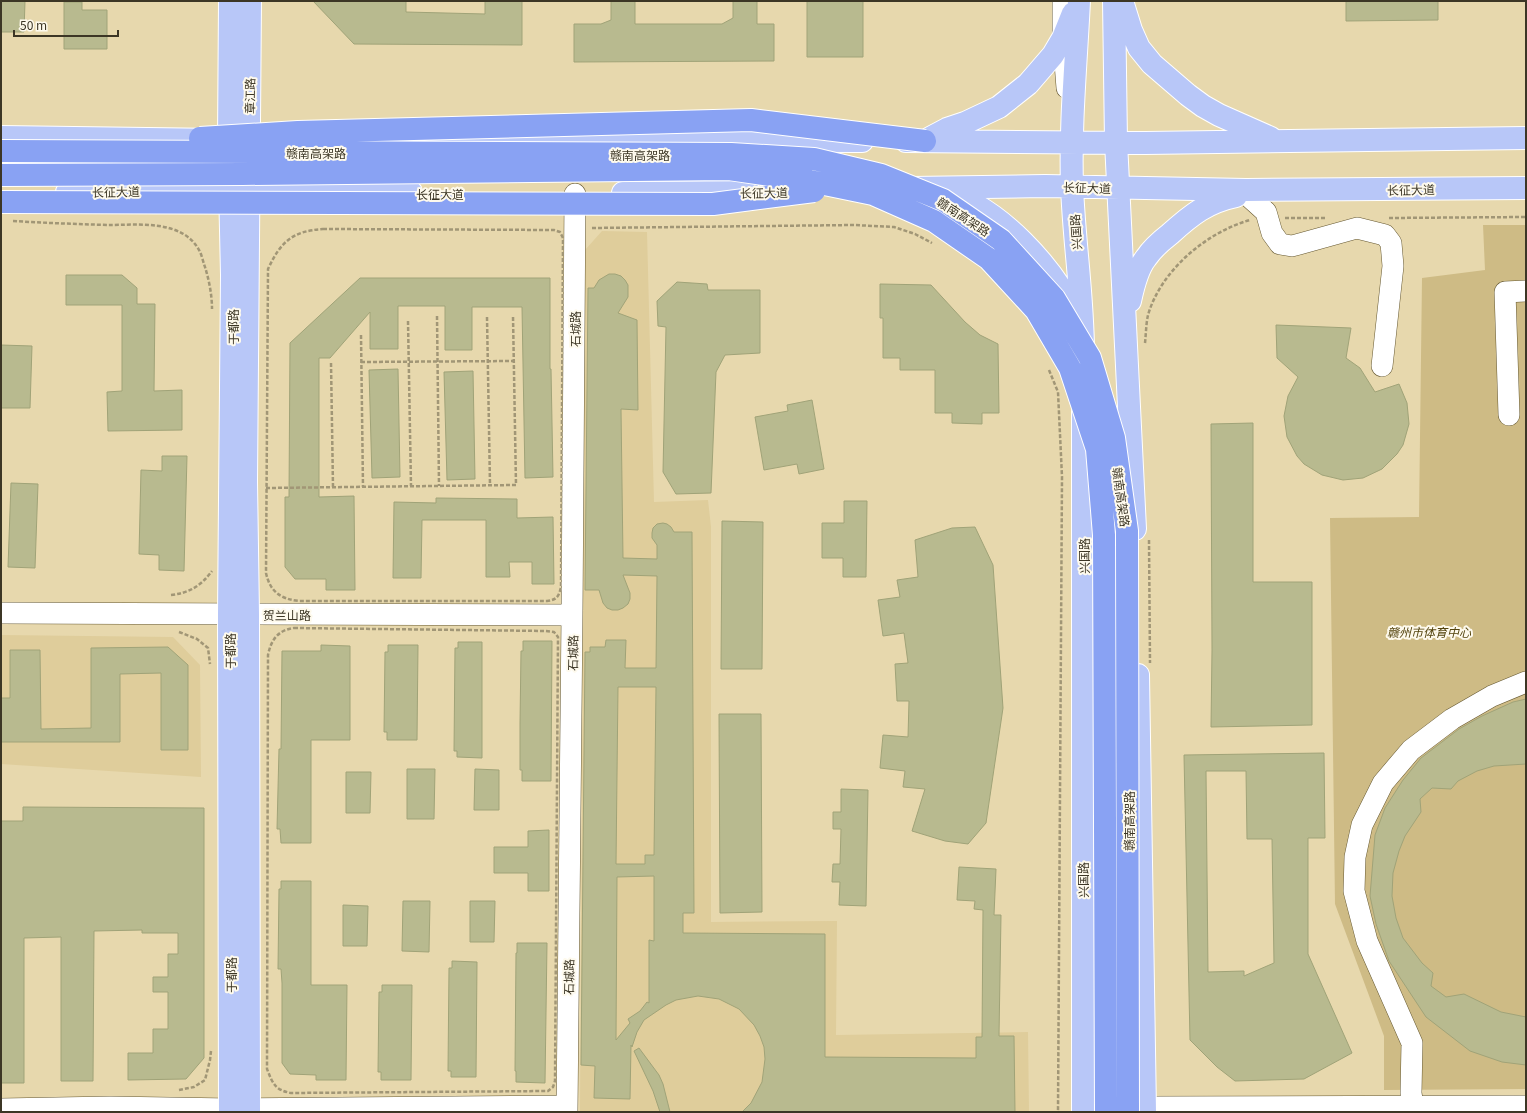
<svg xmlns="http://www.w3.org/2000/svg" width="1527" height="1113" font-family="Georgia,'Noto Sans SC',serif">
	<rect width="100%" height="100%" fill="#e7d8ad"/>
	<path fill="#dfcd9b" d="M 602,231 L 647,232 L 654,502 L 708,500 L 711,527 L 711,922 L 837,921 L 836,1035 L 1028,1032 L 1029,1112 L 580,1112 L 585,250 Z
		M 1,635 L 173,637 L 200,665 L 201,777 L 1,764 Z"/>
	<path fill="#cebb85" d="M 1483,225 L 1526,225 L 1526,1089 L 1384,1090 L 1384,1036 L 1335,904 L 1330,518 L 1419,517 L 1422,278 L 1485,270 Z"/>
	<path fill="#b8ba8f" stroke="#a0a378" fill-rule="evenodd" d="M 1,1 L 25,1 L 24,32 L 1,32 Z
		M 313,1 L 406,1 L 406,12 L 485,14 L 485,1 L 522,1 L 522,45 L 354,44 Z
		M 611,1 L 635,1 L 635,24 L 722,24 L 733,18 L 733,1 L 757,1 L 757,24 L 774,24 L 774,61 L 574,62 L 574,24 L 601,24 L 611,20 Z
		M 807,1 L 863,1 L 863,57 L 807,57 Z
		M 1346,1 L 1438,1 L 1438,20 L 1346,21 Z
		M 64,2 L 82,2 L 82,10 L 107,10 L 107,49 L 64,49 Z
		M 609,274 L 615,274 L 621,276 L 625,280 L 628,285 L 628,297 L 618,313 L 637,320 L 638,410 L 621,409 L 623,558 L 657,559 L 657,545 L 652,538 L 652,533 L 653,528 L 657,524 L 663,523 L 667,524 L 671,527 L 674,532 L 692,532 L 694,913 L 683,913 L 683,933 L 825,934 L 825,1057 L 976,1058 L 976,1037 L 982,1037 L 983,910 L 974,909 L 975,901 L 957,900 L 959,867 L 996,869 L 994,915 L 1001,915 L 999,1036 L 1014,1036 L 1015,1112 L 742,1112 L 751,1103 L 762,1082 L 765,1059 L 764,1047 L 760,1036 L 754,1025 L 739,1009 L 719,999 L 698,996 L 676,1000 L 666,1005 L 644,1020 L 637,1032 L 632,1047 L 631,1045 L 630,1099 L 594,1098 L 595,1066 L 581,1065 L 585,652 L 590,652 L 590,647 L 605,647 L 606,640 L 626,640 L 625,668 L 656,668 L 657,576 L 623,575 L 630,593 L 630,599 L 628,604 L 623,608 L 618,610 L 612,610 L 607,608 L 603,603 L 599,590 L 585,590 L 588,288 L 594,288 L 599,280 ZM 618,687 L 656,687 L 654,855 L 645,855 L 645,864 L 616,864 ZM 654,876 L 654,941 L 649,940 L 649,1003 L 647,1002 L 640,1011 L 628,1019 L 630,1023 L 616,1040 L 617,877 Z
		M 66,275 L 122,275 L 137,288 L 137,304 L 155,304 L 154,391 L 182,390 L 182,430 L 108,431 L 107,392 L 122,391 L 122,305 L 66,305 Z
		M 360,278 L 550,278 L 550,369 L 551,369 L 553,477 L 525,478 L 522,307 L 472,307 L 472,350 L 445,350 L 445,306 L 398,306 L 398,349 L 370,349 L 370,312 L 330,358 L 319,358 L 319,497 L 354,496 L 355,590 L 326,590 L 326,579 L 295,579 L 285,567 L 285,497 L 289,497 L 290,343 Z
		M 677,282 L 707,284 L 708,290 L 760,290 L 760,353 L 725,355 L 716,372 L 711,493 L 676,494 L 663,472 L 666,327 L 658,326 L 657,301 Z
		M 880,284 L 931,285 L 965,322 L 980,335 L 998,344 L 999,413 L 982,413 L 982,424 L 952,423 L 952,413 L 935,413 L 935,370 L 900,370 L 900,358 L 883,358 L 883,318 L 880,318 Z
		M 1276,325 L 1351,328 L 1346,358 L 1360,368 L 1375,392 L 1399,384 L 1407,403 L 1409,424 L 1403,445 L 1397,454 L 1382,469 L 1363,478 L 1343,480 L 1322,475 L 1304,464 L 1297,456 L 1287,437 L 1284,416 L 1288,396 L 1298,377 L 1277,358 Z
		M 1,345 L 32,346 L 30,408 L 1,408 Z
		M 398,369 L 400,477 L 372,478 L 369,370 Z
		M 473,371 L 475,479 L 447,480 L 444,372 Z
		M 812,400 L 824,469 L 799,474 L 797,464 L 764,470 L 755,417 L 788,411 L 787,405 Z
		M 1253,423 L 1253,582 L 1312,582 L 1312,725 L 1211,727 L 1212,650 L 1211,424 Z
		M 162,456 L 187,456 L 184,571 L 159,570 L 159,555 L 139,554 L 141,470 L 162,471 Z
		M 11,483 L 38,484 L 35,568 L 8,567 Z
		M 436,498 L 517,499 L 517,518 L 553,517 L 554,584 L 532,584 L 532,562 L 509,562 L 510,577 L 486,577 L 486,520 L 422,520 L 421,578 L 393,578 L 394,502 L 436,503 Z
		M 844,501 L 867,501 L 866,577 L 843,577 L 843,558 L 822,558 L 822,523 L 844,523 Z
		M 722,521 L 763,522 L 762,669 L 721,669 Z
		M 975,527 L 993,565 L 1003,708 L 986,823 L 968,844 L 945,841 L 912,831 L 925,789 L 903,787 L 905,771 L 880,768 L 883,735 L 908,737 L 909,701 L 897,701 L 895,664 L 908,663 L 904,633 L 883,636 L 878,600 L 900,597 L 897,580 L 918,577 L 915,540 L 952,528 Z
		M 523,641 L 552,641 L 551,781 L 522,781 L 522,770 L 520,770 L 520,724 L 521,651 L 523,651 Z
		M 458,642 L 482,642 L 482,758 L 457,757 L 457,751 L 454,751 L 455,648 L 458,648 Z
		M 321,645 L 350,646 L 350,740 L 311,740 L 311,843 L 281,843 L 280,829 L 277,829 L 279,749 L 281,749 L 282,651 L 321,651 Z
		M 388,645 L 418,645 L 417,740 L 387,740 L 387,732 L 384,732 L 385,652 L 388,652 Z
		M 168,647 L 188,665 L 188,750 L 161,750 L 161,673 L 120,674 L 120,742 L 1,742 L 1,698 L 10,698 L 10,650 L 40,650 L 41,729 L 91,728 L 91,648 Z
		M 1526,699 L 1526,764 L 1494,766 L 1477,771 L 1458,781 L 1451,789 L 1432,788 L 1420,799 L 1421,812 L 1405,836 L 1399,851 L 1393,873 L 1392,896 L 1396,918 L 1403,938 L 1422,963 L 1433,973 L 1431,986 L 1446,997 L 1464,994 L 1501,1012 L 1526,1017 L 1526,1065 L 1502,1062 L 1470,1051 L 1426,1017 L 1389,961 L 1376,924 L 1370,896 L 1375,835 L 1385,808 L 1403,780 L 1421,758 L 1459,729 L 1482,716 L 1513,702 Z
		M 719,714 L 761,714 L 762,912 L 720,913 Z
		M 1324,753 L 1325,838 L 1308,838 L 1308,954 L 1352,1053 L 1304,1079 L 1235,1081 L 1217,1067 L 1190,1040 L 1184,755 ZM 1206,771 L 1246,771 L 1247,839 L 1272,839 L 1274,963 L 1244,976 L 1244,971 L 1208,972 Z
		M 407,769 L 435,769 L 434,819 L 407,819 Z
		M 475,769 L 499,770 L 499,810 L 474,810 Z
		M 346,772 L 371,772 L 370,813 L 346,813 Z
		M 841,789 L 868,790 L 866,906 L 839,905 L 840,882 L 832,882 L 833,864 L 840,864 L 841,829 L 833,829 L 833,812 L 841,812 Z
		M 23,807 L 204,808 L 204,1058 L 186,1079 L 128,1080 L 128,1053 L 153,1053 L 153,1029 L 168,1029 L 168,992 L 153,992 L 153,977 L 168,977 L 168,954 L 178,954 L 178,933 L 142,933 L 142,930 L 94,931 L 93,1081 L 61,1081 L 61,937 L 24,938 L 24,1083 L 1,1083 L 1,821 L 23,821 Z
		M 549,830 L 549,891 L 528,891 L 528,873 L 494,873 L 494,847 L 528,847 L 528,831 Z
		M 281,881 L 311,881 L 311,985 L 347,985 L 346,1080 L 316,1080 L 316,1075 L 290,1074 L 282,1063 L 282,983 L 281,969 L 278,969 L 279,889 L 281,889 Z
		M 403,901 L 430,901 L 429,952 L 402,951 Z
		M 470,901 L 495,901 L 494,942 L 470,942 Z
		M 343,905 L 368,906 L 367,946 L 343,946 Z
		M 517,943 L 547,943 L 545,1083 L 516,1082 L 516,1071 L 515,1071 L 516,953 L 517,953 Z
		M 452,961 L 477,962 L 476,1077 L 451,1077 L 451,1071 L 448,1071 L 449,968 L 452,968 Z
		M 382,985 L 412,985 L 411,1080 L 381,1080 L 381,1072 L 378,1072 L 379,992 L 382,992 Z
		M 639,1048 L 659,1075 L 663,1084 L 670,1112 L 660,1112 L 653,1091 L 634,1051 Z"/>
	<g fill="none" stroke-linecap="round" stroke-linejoin="round">
		<defs>
			<path id="minor" d="M 1063,1 L 1063,38 L 1067,88
				M 1246,190 L 1246,194 L 1266,212 L 1272,233 L 1280,244 L 1292,246 L 1357,228 L 1385,235 L 1391,243 L 1393,266 L 1382,366
				M 1509,415 L 1505,292 L 1526,291
				M 1,613 L 572,615
				M 1084,1106 L 1145,1107 L 1526,1106
				M 1413,1106 L 1411,1093 L 1412,1043 L 1367,941 L 1354,891 L 1355,857 L 1362,825 L 1383,783 L 1411,750 L 1452,719 L 1492,696 L 1526,682
				M 1,1109 L 110,1107 L 230,1109 L 567,1106
				M 567,1112 L 572,615 L 575,194"/>
			<path id="major" d="M 1079,1 C 1076,62 1070,125 1072,186 C 1074,242 1083,297 1083,353
				M 1114,1 L 1116,142 L 1135,529
				M 1122,1 L 1131,30 L 1139,48 L 1152,64 L 1188,95 L 1203,106 L 1219,115 L 1271,138
				M 1,137 L 220,140
				M 930,138 L 947,129 L 965,123 L 999,107 L 1028,84 L 1053,55 L 1063,38 L 1073,13
				M 382,140 L 862,141
				M 906,141 L 1145,143 L 1526,138
				M 911,188 L 1045,186 L 1246,190 L 1526,188
				M 942,191 C 999,206 1054,268 1078,319
				M 67,192 L 163,190 L 411,192
				M 623,193 L 749,192
				M 1130,301 C 1133,287 1137,269 1146,258 C 1152,249 1161,241 1170,234 C 1191,215 1207,202 1236,196
				M 1083,412 L 1083,1112
				M 1138,675 L 1145,1112
				M 230,1112 L 229,614 L 232,275 L 229,140 L 230,1
				M 249,1112 L 248,614 L 246,482 L 250,1"/>
		</defs>
		<use href="#minor" stroke="#655831" stroke-width="22"/>
		<use href="#major" stroke="#fff" stroke-width="24"/>
		<path stroke="#a19676" stroke-width="2.5" stroke-dasharray="4 2" stroke-linecap="butt" d="M 1285,218 L 1326,218
			M 1389,218 L 1526,217
			M 13,221 C 45,223 76,224 108,225 C 137,225 182,219 199,250 C 202,255 203,262 205,267 C 209,280 212,295 212,309
			M 592,228 L 854,225 L 894,227 L 915,234 L 932,243
			M 323,229 L 554,230 L 560,232 L 563,238 L 561,587 C 559,596 557,600 547,601 L 299,601 C 281,599 270,592 266,573 L 268,269 C 281,241 293,231 323,229 Z
			M 437,316 L 439,486
			M 487,317 L 490,485
			M 408,321 L 411,486
			M 361,335 L 363,487
			M 1145,343 C 1146,334 1146,324 1148,315 C 1161,270 1207,232 1250,220
			M 361,362 L 514,361
			M 331,363 L 333,487
			M 1049,370 L 1058,392 L 1062,477 L 1058,1112
			M 266,488 L 516,485 L 513,316
			M 1149,540 L 1150,663
			M 171,595 C 189,593 201,586 212,571
			M 294,628 L 546,631 L 554,632 L 558,637 L 555,1081 L 553,1087 L 548,1091 L 291,1093 C 275,1090 273,1084 267,1069 L 268,655 C 271,640 278,630 294,628 Z
			M 179,632 L 197,639 L 208,648 L 210,664
			M 179,1090 L 194,1087 L 205,1080 L 210,1060 L 211,1051"/>
		<use href="#minor" stroke="#fff" stroke-width="21"/>
		<use href="#major" stroke="#b8c7f8" stroke-width="22"/>
		<defs>
			<path id="highway-bridge" d="M 200,138 L 298,132 L 751,120 L 925,141
				M 1,151 L 731,154 L 814,159 L 881,175 L 943,200 L 1001,240 L 1054,298 L 1090,358 L 1114,438 L 1127,531 L 1128,1112
				M 1,175 L 242,174 L 729,169 L 810,181 L 873,194 L 934,221 L 989,259 L 1036,310 L 1070,368 L 1097,449 L 1104,535 L 1106,1112
				M 1,202 L 713,204 L 814,191"/>
		</defs>
		<use href="#highway-bridge" stroke="#fff" stroke-width="24" stroke-linecap="butt"/>
		<use href="#highway-bridge" stroke="#89a2f3" stroke-width="22"/>
	</g>
	<g text-anchor="middle" dominant-baseline="central" stroke-width="4" stroke-linejoin="round" paint-order="stroke">
		<g font-size="12" fill="#3c3625" stroke="#fefaed">
			<text transform="translate(249 96) rotate(-89)">章江路</text>
			<text x="316" y="152">赣南高架路</text>
			<text x="640" y="154">赣南高架路</text>
			<text transform="translate(1087 187) rotate(2)">长征大道</text>
			<text transform="translate(1411 189) rotate(-1)">长征大道</text>
			<text transform="translate(116 191) rotate(-1)">长征大道</text>
			<text transform="translate(764 192) rotate(-1)">长征大道</text>
			<text x="440" y="193">长征大道</text>
			<text transform="translate(964 216) rotate(33)">赣南高架路</text>
			<text transform="translate(1075 232) rotate(-94)">兴国路</text>
			<text transform="translate(232 327) rotate(-90)">于都路</text>
			<text transform="translate(574 329) rotate(-90)">石城路</text>
			<text transform="translate(1122 497) rotate(82)">赣南高架路</text>
			<text transform="translate(1083 556) rotate(-90)">兴国路</text>
			<text x="287" y="614">贺兰山路</text>
			<text transform="translate(229 651) rotate(-90)">于都路</text>
			<text transform="translate(572 653) rotate(-89)">石城路</text>
			<text transform="translate(1128 821) rotate(-90)">赣南高架路</text>
			<text transform="translate(1082 880) rotate(-90)">兴国路</text>
			<text transform="translate(230 975) rotate(-90)">于都路</text>
			<text transform="translate(568 977) rotate(-89)">石城路</text>
		</g>
		<g font-size="12" font-style="italic" fill="#53430d" stroke="#fefaed">
			<text x="1429" y="631">赣州市体育中心</text>
		</g>
	</g>
	<rect width="1527" height="1113" fill="none" stroke="#3c3625" stroke-width="4"/>
	<path d="M14 30v6h104v-6" fill="none" stroke="#3c3625" stroke-width="2"/>
	<text x="20" y="30" font-size="12" fill="#3c3625" stroke="#fefaed" stroke-width="3" paint-order="stroke">50 m</text>
</svg>
